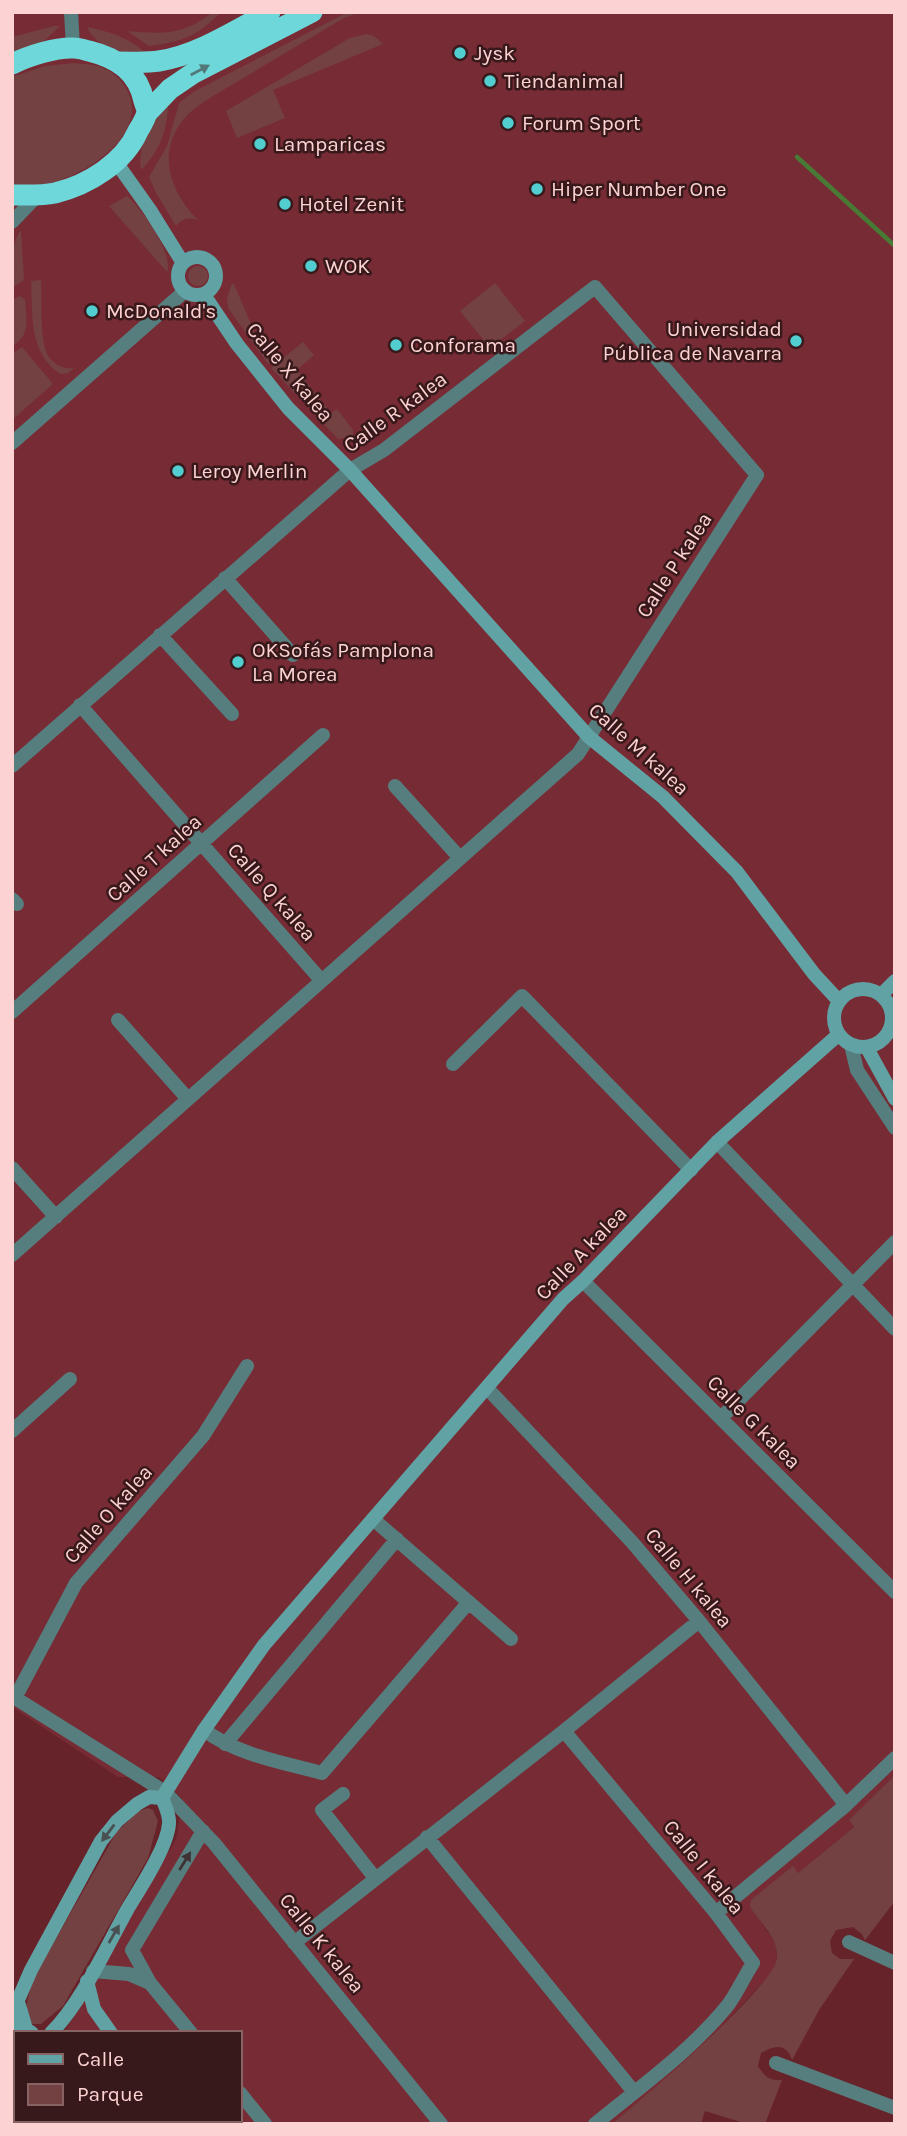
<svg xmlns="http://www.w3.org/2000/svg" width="907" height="2136" font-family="Karla,sans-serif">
	<rect width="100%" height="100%" fill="#67232a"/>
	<path fill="#772b34" d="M 12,12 L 895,12 L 895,1775 L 849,1820 L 854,1827 L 798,1873 L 793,1867 L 750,1907 L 770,1935 L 776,1947 L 777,1961 L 768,1977 L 716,2032 L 661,2085 L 612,2124 L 12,2124 L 12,2092 L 16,2086 L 16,2120 L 240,2120 L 240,2033 L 64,2033 L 177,1837 L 182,1798 L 159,1777 L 118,1777 L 12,1707 Z"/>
	<path fill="#744143" d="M 213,12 L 221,12 C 196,37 184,41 149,46 L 127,31 C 163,34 182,36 213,12 Z
		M 348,12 L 398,12 L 398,14 L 355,14 L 344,18 L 213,96 C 202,103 191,110 183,120 C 156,154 171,193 198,220 C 189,217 182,218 176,226 L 155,191 L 149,177 L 167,146 L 179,103 L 195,91 Z
		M 54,26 L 60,26 L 41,44 L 12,53 L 12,37 Z
		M 87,27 C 108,31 131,38 146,54 C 124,52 98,50 87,27 Z
		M 366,34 L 374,36 L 383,44 L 273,90 L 285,118 L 237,138 L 226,111 L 350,38 Z
		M 74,63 C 83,64 93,64 101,67 C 113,72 123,80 128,92 C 147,135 90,171 55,182 C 42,186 26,187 12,185 L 12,77 L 45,66 Z
		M 168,102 C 168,129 160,151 141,170 C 137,145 152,121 168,102 Z
		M 127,196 C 141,208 174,253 167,272 L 109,206 Z
		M 21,230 L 24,280 L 12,288 C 12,267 9,247 21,230 Z
		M188 276a10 10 0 1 1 20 0a10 10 0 1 1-20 0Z
		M 41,280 C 42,299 40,329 45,348 C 48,361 61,370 74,368 L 68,373 L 60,374 C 28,351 33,316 31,281 Z
		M 495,283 L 525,321 L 490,348 L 460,311 Z
		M 232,284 L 234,284 L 262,350 L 266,353 L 274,348 L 279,355 L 268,364 L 228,308 L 227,297 Z
		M 19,296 L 25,299 C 26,320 32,333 12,347 L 12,301 Z
		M 303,342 L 314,355 L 297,370 L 331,413 L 337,409 L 353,430 L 353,437 L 338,439 L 271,368 Z
		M 22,347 L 53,384 L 12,420 L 12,354 Z
		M 895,1775 L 895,1901 L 865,1940 L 862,1934 L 853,1927 L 836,1930 L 830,1941 L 832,1953 L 840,1959 L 854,1959 L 819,2010 L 792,2060 C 787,2043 774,2045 761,2053 L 758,2066 C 765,2077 769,2081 782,2080 L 765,2124 L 747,2124 L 705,2111 L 701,2124 L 612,2124 C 640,2101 775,1986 777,1958 C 778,1937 760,1923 750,1907 L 751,1900 L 793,1866 L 798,1873 L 854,1827 L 849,1820 Z
		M 148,1808 L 153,1810 L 158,1821 L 148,1858 L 63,2006 L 41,2024 L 33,2024 L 27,2019 C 25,2002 30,1990 36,1974 L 116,1833 L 138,1811 Z"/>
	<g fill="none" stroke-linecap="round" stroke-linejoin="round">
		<path stroke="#497a35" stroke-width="4.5" d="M 797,157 L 895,246"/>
		<path stroke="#577e7f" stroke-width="14" d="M 71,12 L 73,47
			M 12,222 L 38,195
			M 12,443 L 185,291
			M 225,578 L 293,655
			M 160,635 L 232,714
			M 80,705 L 321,980
			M 12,766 L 350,470 L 384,450 L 595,287 L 757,475 L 578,754 L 12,1255
			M 395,786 L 460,858
			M 12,899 L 17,904
			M 12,1012 L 323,735
			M 118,1020 L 188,1099
			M 891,1029 L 895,1031
			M 851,1045 L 857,1070 L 895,1128
			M 453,1064 L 522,996 L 691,1170
			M 717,1142 L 895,1329
			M 12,1168 L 56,1217
			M 583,1281 L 895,1592
			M 487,1388 L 632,1542 L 699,1621 L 846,1805
			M 721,1418 L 895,1242
			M 12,1431 L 70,1379
			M 373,1519 L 511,1639
			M 12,1696 L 165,1792 L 214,1843 L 441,2124
			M 15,1698 L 76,1583 L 203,1436 L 247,1366
			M 204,1730 C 238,1755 281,1762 322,1773 L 469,1602
			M 564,1731 L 716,1913 L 753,1963 C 744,1977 737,1993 728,2005 C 691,2051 640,2087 595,2124
			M 225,1744 L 397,1539
			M 343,1794 L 322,1810 L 375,1878
			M 427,1837 L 634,2092
			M 716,1913 L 846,1805 L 895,1758
			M 849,1942 L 895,1963
			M 294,1943 L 564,1731 L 699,1621
			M 93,1971 L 129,1974 L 150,1983 L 191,2033
			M 150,1983 L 132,1950 L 203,1831
			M 776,2063 L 895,2108
			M 240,2093 L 265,2124"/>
		<path stroke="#61a2a4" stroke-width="14" d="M 116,162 L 150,210 L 183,263
			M178 276a19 19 0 1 1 38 0a19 19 0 1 1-38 0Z
			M 204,295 L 237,344 L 288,408 L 350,470 L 589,737 L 663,797 L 737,872 L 814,974 L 839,1001
			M834 1018a29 29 0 1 1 58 0a29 29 0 1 1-58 0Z
			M 881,995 L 895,981
			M 867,1048 L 895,1099
			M 162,1798 L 204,1730 L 264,1645 L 563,1299 L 583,1281 L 717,1142 L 838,1035
			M 87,1981 L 94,2009 L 111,2033
			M 19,2005 L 26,2029 L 32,2033
			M 12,2029 L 18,2000 L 31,1970 L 101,1841 L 117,1821 L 137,1804 L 149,1797 L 162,1798
			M 51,2033 C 81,2003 106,1948 127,1910 C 140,1888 167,1848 169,1824 C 170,1815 165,1806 162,1798
			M 12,2070 L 16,2066
			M 117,2120 L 119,2124
			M 166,2120 L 168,2124"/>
		<path stroke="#6dd7d9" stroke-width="21" d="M 120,62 C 133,62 146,63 159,61 C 198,55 236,30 270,12
			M 12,64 C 28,56 56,47 74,48 C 79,48 85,50 89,51 C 118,58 138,72 144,101 C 145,105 147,108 147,112 C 146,118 141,126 138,131 C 124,163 88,185 55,193 C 41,196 26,195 12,195
			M 147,113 L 170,89 L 192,74 L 312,12"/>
	</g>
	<defs><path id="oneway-solid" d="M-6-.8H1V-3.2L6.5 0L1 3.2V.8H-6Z" transform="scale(1.75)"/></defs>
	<use fill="#52787a" href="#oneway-solid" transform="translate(200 70) rotate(-28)"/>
	<g fill="#485052">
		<use href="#oneway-solid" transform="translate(108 1833) rotate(127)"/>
		<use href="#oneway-solid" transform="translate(114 1934) rotate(-60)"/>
	</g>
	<use fill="#403234" href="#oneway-solid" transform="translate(185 1861) rotate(-58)"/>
	<g fill="#52cdd0" stroke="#38191b" stroke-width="2.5">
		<circle cx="460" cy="53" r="7"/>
		<circle cx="490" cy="81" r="7"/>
		<circle cx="508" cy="123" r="7"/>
		<circle cx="260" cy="144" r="7"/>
		<circle cx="537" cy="189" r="7"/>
		<circle cx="285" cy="204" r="7"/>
		<circle cx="311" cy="266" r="7"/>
		<circle cx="92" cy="311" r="7"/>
		<circle cx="796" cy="341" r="7"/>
		<circle cx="396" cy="345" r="7"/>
		<circle cx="178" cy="471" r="7"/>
		<circle cx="238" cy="662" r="7"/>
	</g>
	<g text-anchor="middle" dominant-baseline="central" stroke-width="5" stroke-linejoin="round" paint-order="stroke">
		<g font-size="21" fill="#fdd2d2" stroke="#38191b" text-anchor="start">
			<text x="474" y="53">Jysk</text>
			<text x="504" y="81">Tiendanimal</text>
			<text x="522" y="123">Forum Sport</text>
			<text x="274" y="144">Lamparicas</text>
			<text x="551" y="189">Hiper Number One</text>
			<text x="299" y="204">Hotel Zenit</text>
			<text x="325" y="266">WOK</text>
			<text x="106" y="311">McDonald's</text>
			<text x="782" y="329" text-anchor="end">Universidad<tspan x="782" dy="24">Pública de Navarra</tspan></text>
			<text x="410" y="345">Conforama</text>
			<text x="192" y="471">Leroy Merlin</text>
			<text x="252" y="650">OKSofás Pamplona<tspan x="252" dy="24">La Morea</tspan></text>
		</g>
		<g font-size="21" fill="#fdd2d2" stroke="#38191b">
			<text transform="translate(290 372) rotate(50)">Calle X kalea</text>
			<text transform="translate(395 412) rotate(-36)">Calle R kalea</text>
			<text transform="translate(674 565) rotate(-57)">Calle P kalea</text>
			<text transform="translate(639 749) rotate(42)">Calle M kalea</text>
			<text transform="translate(154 858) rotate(-42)">Calle T kalea</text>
			<text transform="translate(272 892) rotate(49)">Calle Q kalea</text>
			<text transform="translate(581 1253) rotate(-46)">Calle A kalea</text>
			<text transform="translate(754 1422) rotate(45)">Calle G kalea</text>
			<text transform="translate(108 1514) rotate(-49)">Calle O kalea</text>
			<text transform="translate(689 1578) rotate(50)">Calle H kalea</text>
			<text transform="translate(704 1867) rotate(51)">Calle I kalea</text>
			<text transform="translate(322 1943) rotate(51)">Calle K kalea</text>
		</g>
	</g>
	<rect width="907" height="2136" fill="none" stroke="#fdd2d2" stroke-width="28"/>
	<rect x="14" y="2031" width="228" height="91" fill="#38191b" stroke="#876364" stroke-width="2"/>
	<rect x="28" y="2054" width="35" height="10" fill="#61a2a4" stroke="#876364" stroke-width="2"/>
	<text x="77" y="2066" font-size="21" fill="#fdd2d2">Calle</text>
	<rect x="28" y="2084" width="35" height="21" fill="#744143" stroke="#876364" stroke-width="2"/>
	<text x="77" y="2101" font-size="21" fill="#fdd2d2">Parque</text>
</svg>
